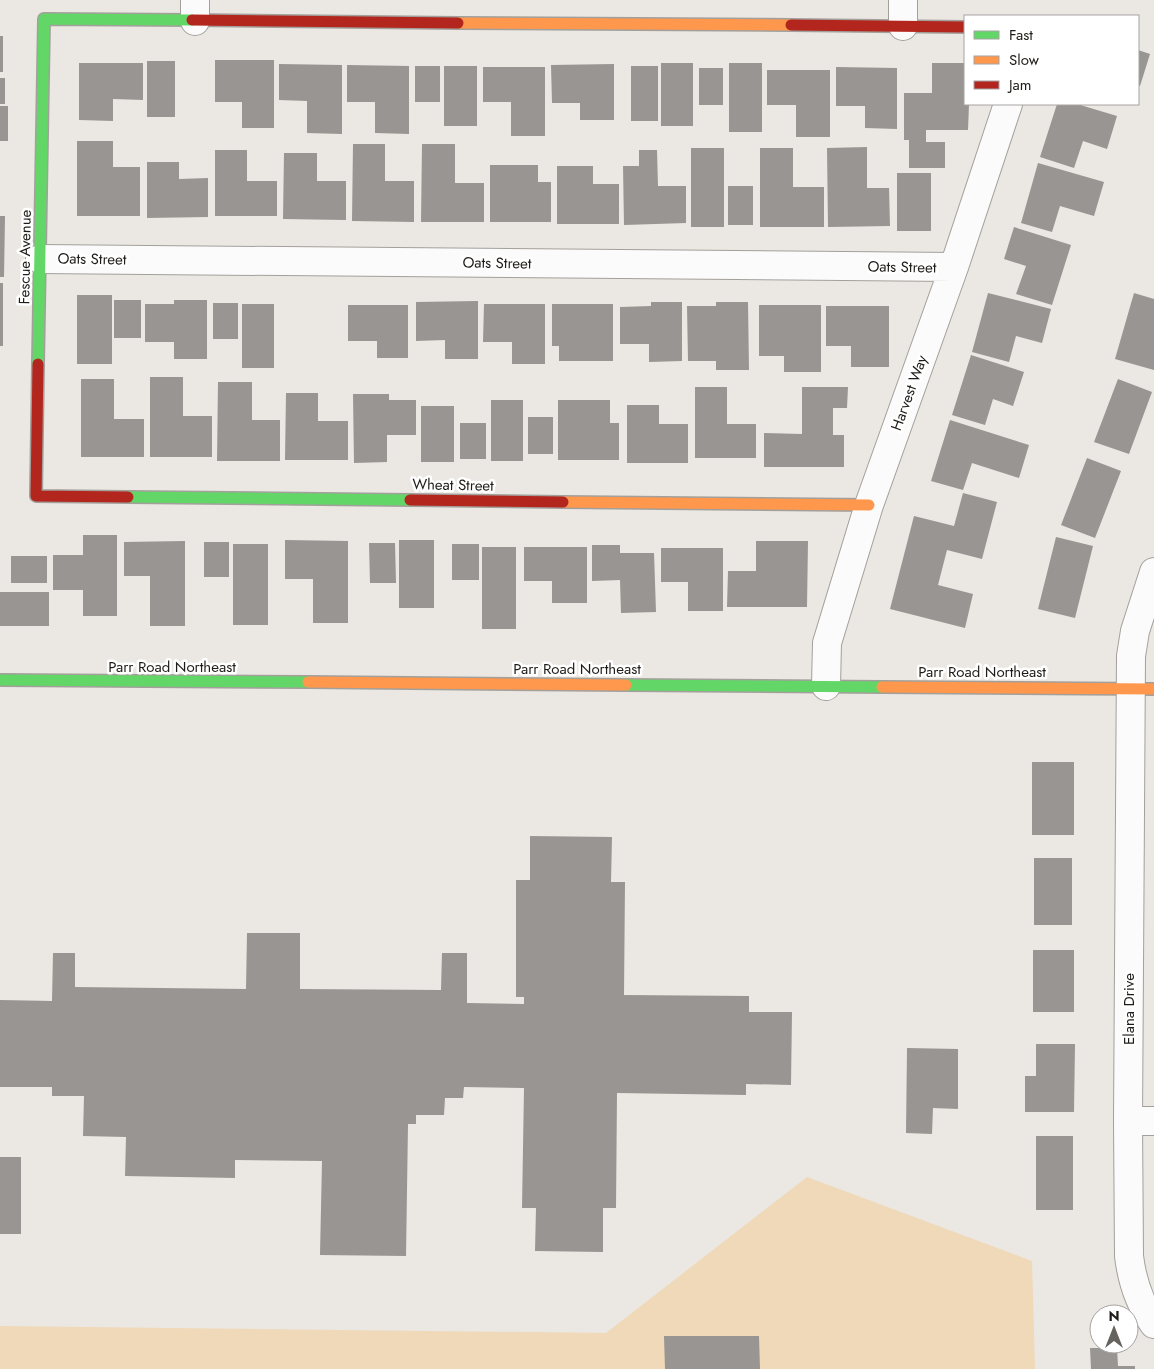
<svg xmlns="http://www.w3.org/2000/svg" width="1154" height="1369" font-family="Jost,sans-serif">
	<rect width="100%" height="100%" fill="#ebe7e2"/>
	<path fill="#efd9b8" d="M 807,1177 L 1032,1261 L 1035,1369 L 0,1369 L 0,1326 L 606,1333 Z"/>
	<path fill="#989592" d="M 0,36 L 3,36 L 3,72 L 0,72 Z
		M 1138,50 L 1150,54 L 1140,86 L 1138,86 Z
		M 215,60 L 274,60 L 274,128 L 242,128 L 242,102 L 215,102 Z
		M 147,61 L 175,61 L 175,117 L 147,117 Z
		M 79,63 L 143,63 L 143,100 L 113,99 L 113,121 L 79,120 Z
		M 661,63 L 693,63 L 693,126 L 661,126 Z
		M 729,63 L 762,63 L 762,132 L 729,132 Z
		M 932,63 L 965,63 L 965,104 L 969,104 L 968,130 L 926,130 L 926,142 L 945,142 L 945,168 L 909,168 L 909,140 L 904,140 L 904,93 L 932,93 Z
		M 279,64 L 342,65 L 342,134 L 307,133 L 307,101 L 279,100 Z
		M 614,64 L 614,120 L 580,120 L 580,103 L 552,103 L 551,65 Z
		M 347,65 L 409,66 L 409,134 L 375,133 L 375,102 L 347,102 Z
		M 415,66 L 440,66 L 440,102 L 415,102 Z
		M 444,66 L 477,66 L 477,126 L 444,126 Z
		M 631,66 L 658,66 L 658,121 L 631,121 Z
		M 483,67 L 545,67 L 545,136 L 511,136 L 511,102 L 483,102 Z
		M 836,67 L 897,68 L 897,129 L 865,128 L 865,106 L 836,106 Z
		M 699,68 L 723,68 L 723,105 L 699,105 Z
		M 767,70 L 830,70 L 830,137 L 796,137 L 796,105 L 767,105 Z
		M 0,78 L 5,78 L 5,104 L 0,104 Z
		M 1057,104 L 1077,104 L 1117,116 L 1107,149 L 1083,141 L 1074,168 L 1040,157 Z
		M 0,106 L 8,106 L 8,141 L 0,141 Z
		M 77,141 L 113,141 L 113,167 L 140,167 L 140,216 L 77,216 Z
		M 353,144 L 385,144 L 385,181 L 414,181 L 414,222 L 352,221 Z
		M 422,144 L 455,144 L 455,183 L 484,183 L 484,222 L 421,222 Z
		M 867,147 L 867,188 L 889,188 L 890,226 L 828,227 L 827,148 Z
		M 691,148 L 724,148 L 724,227 L 691,227 Z
		M 760,148 L 793,148 L 793,187 L 824,187 L 824,227 L 760,227 Z
		M 215,150 L 247,150 L 247,181 L 277,181 L 277,216 L 215,216 Z
		M 639,150 L 657,150 L 658,186 L 686,186 L 686,223 L 624,225 L 623,166 L 639,166 Z
		M 284,153 L 317,153 L 317,181 L 346,181 L 346,220 L 283,219 Z
		M 147,162 L 179,162 L 179,179 L 208,178 L 208,217 L 147,218 Z
		M 1038,163 L 1104,182 L 1094,216 L 1060,206 L 1052,232 L 1021,223 Z
		M 490,165 L 538,165 L 538,182 L 551,182 L 551,222 L 490,222 Z
		M 557,166 L 593,166 L 593,184 L 619,184 L 619,224 L 557,224 Z
		M 897,173 L 931,173 L 931,231 L 897,231 Z
		M 728,186 L 753,186 L 753,225 L 728,225 Z
		M 0,216 L 5,216 L 4,277 L 0,277 Z
		M 1014,227 L 1071,245 L 1052,305 L 1016,294 L 1026,266 L 1004,259 Z
		M 0,283 L 3,283 L 3,346 L 0,346 Z
		M 988,293 L 1051,309 L 1042,343 L 1016,336 L 1009,362 L 972,352 Z
		M 1134,293 L 1154,299 L 1154,370 L 1115,359 Z
		M 77,295 L 112,295 L 112,364 L 77,364 Z
		M 114,300 L 141,300 L 141,338 L 114,338 Z
		M 174,300 L 207,300 L 207,359 L 174,359 L 174,342 L 145,342 L 145,304 L 174,304 Z
		M 478,301 L 478,359 L 445,359 L 445,340 L 416,341 L 416,302 Z
		M 651,302 L 682,302 L 682,361 L 649,362 L 649,344 L 620,344 L 620,307 L 651,306 Z
		M 716,302 L 748,302 L 749,370 L 716,370 L 716,361 L 688,361 L 687,306 L 716,306 Z
		M 213,303 L 238,303 L 238,339 L 213,339 Z
		M 242,304 L 274,304 L 274,368 L 242,368 Z
		M 484,304 L 545,304 L 545,364 L 512,364 L 512,342 L 483,342 Z
		M 552,304 L 613,304 L 613,361 L 559,361 L 559,346 L 552,346 Z
		M 348,305 L 408,305 L 408,358 L 377,358 L 377,341 L 348,341 Z
		M 759,305 L 821,305 L 821,372 L 784,372 L 784,356 L 759,356 Z
		M 826,306 L 889,306 L 889,367 L 851,367 L 851,346 L 826,346 Z
		M 971,355 L 1024,372 L 1013,406 L 993,399 L 985,425 L 952,415 Z
		M 150,377 L 183,377 L 183,416 L 212,416 L 212,457 L 150,457 Z
		M 81,379 L 114,379 L 114,419 L 144,419 L 144,457 L 81,457 Z
		M 1118,379 L 1152,392 L 1129,454 L 1094,442 Z
		M 218,382 L 252,382 L 252,420 L 280,420 L 280,461 L 217,461 Z
		M 695,387 L 727,387 L 727,424 L 756,424 L 756,458 L 695,458 Z
		M 802,387 L 848,387 L 847,408 L 833,408 L 833,435 L 844,435 L 844,467 L 764,467 L 764,433 L 802,434 Z
		M 286,393 L 318,393 L 318,421 L 348,421 L 348,460 L 285,460 Z
		M 353,394 L 389,394 L 389,400 L 416,400 L 416,435 L 387,435 L 387,462 L 354,463 Z
		M 491,400 L 523,400 L 523,461 L 491,461 Z
		M 558,400 L 610,400 L 610,423 L 619,423 L 619,460 L 558,460 Z
		M 627,405 L 659,405 L 659,424 L 688,424 L 688,463 L 627,463 Z
		M 421,406 L 454,406 L 454,462 L 421,462 Z
		M 528,417 L 553,417 L 553,454 L 528,454 Z
		M 950,420 L 1029,445 L 1019,478 L 972,463 L 963,490 L 931,481 Z
		M 460,423 L 486,423 L 486,459 L 460,459 Z
		M 1087,458 L 1121,471 L 1095,538 L 1061,525 Z
		M 963,493 L 997,502 L 982,559 L 947,550 L 938,585 L 973,594 L 965,628 L 890,609 L 914,516 L 954,526 Z
		M 83,535 L 117,535 L 117,616 L 83,616 L 83,590 L 53,590 L 53,555 L 83,555 Z
		M 1056,537 L 1093,546 L 1075,618 L 1038,609 Z
		M 285,540 L 348,541 L 348,623 L 313,623 L 313,579 L 285,579 Z
		M 399,540 L 434,540 L 434,608 L 399,608 Z
		M 185,541 L 185,626 L 150,626 L 150,576 L 124,576 L 124,542 Z
		M 756,541 L 808,541 L 807,607 L 727,607 L 728,571 L 756,571 Z
		M 204,542 L 229,542 L 229,577 L 204,577 Z
		M 369,543 L 395,543 L 396,583 L 370,583 Z
		M 233,544 L 268,544 L 268,625 L 233,625 Z
		M 452,544 L 479,544 L 479,580 L 452,580 Z
		M 592,545 L 620,545 L 620,553 L 654,553 L 656,612 L 621,613 L 620,580 L 592,581 Z
		M 482,547 L 516,547 L 516,629 L 482,629 Z
		M 524,547 L 587,547 L 587,603 L 552,603 L 552,581 L 524,581 Z
		M 661,548 L 723,548 L 723,611 L 688,611 L 688,582 L 661,582 Z
		M 11,556 L 47,556 L 47,583 L 11,583 Z
		M 0,592 L 49,592 L 49,626 L 0,626 Z
		M 1032,762 L 1074,762 L 1074,835 L 1032,835 Z
		M 530,836 L 612,837 L 611,882 L 625,882 L 624,995 L 749,996 L 749,1012 L 792,1012 L 791,1085 L 746,1084 L 746,1095 L 617,1093 L 616,1208 L 603,1208 L 603,1252 L 535,1251 L 536,1208 L 522,1208 L 524,1088 L 464,1087 L 463,1098 L 445,1098 L 444,1115 L 416,1115 L 416,1124 L 408,1124 L 406,1256 L 320,1255 L 322,1161 L 235,1160 L 235,1178 L 125,1176 L 126,1137 L 83,1136 L 84,1096 L 52,1096 L 52,1087 L 0,1087 L 0,1000 L 52,1001 L 53,953 L 75,953 L 75,987 L 246,989 L 247,933 L 300,933 L 300,989 L 441,990 L 442,953 L 467,953 L 467,1003 L 524,1004 L 524,997 L 516,997 L 516,880 L 530,880 Z
		M 1034,858 L 1072,858 L 1072,925 L 1034,925 Z
		M 1033,950 L 1074,950 L 1074,1012 L 1033,1012 Z
		M 1036,1044 L 1075,1044 L 1074,1112 L 1025,1112 L 1025,1076 L 1036,1076 Z
		M 907,1048 L 958,1049 L 958,1109 L 933,1108 L 932,1134 L 906,1133 Z
		M 1036,1136 L 1073,1136 L 1073,1210 L 1036,1210 Z
		M 0,1157 L 21,1157 L 21,1234 L 0,1234 Z
		M 664,1336 L 759,1336 L 760,1369 L 665,1369 Z
		M 1090,1348 L 1117,1348 L 1118,1366 L 1135,1366 L 1135,1369 L 1091,1369 Z"/>
	<g fill="none" stroke-linecap="round" stroke-linejoin="round">
		<defs>
			<path id="street" d="M 195,21 L 195,0
				M 903,26 L 903,0
				M 40,259 L 954,267
				M 1154,572 L 1135,631 L 1131,656 L 1128,1121 L 1129,1256 C 1132,1281 1139,1303 1154,1324
				M 826,686 L 827,643 L 869,505 L 954,267 L 1008,104
				M 1128,1121 L 1154,1121"/>
			<path id="fast" d="M 38,364 L 44,19 L 192,20
				M 128,497 L 410,500
				M 0,680 L 308,682
				M 626,685 L 882,687"/>
			<path id="slow" d="M 458,23 L 791,25
				M 563,502 L 869,505
				M 308,682 L 626,685
				M 882,687 L 1154,689"/>
			<path id="jam" d="M 192,20 L 458,23
				M 791,25 L 965,27
				M 38,364 L 36,496 L 128,497
				M 410,500 L 563,502"/>
		</defs>
		<use href="#street" stroke="#a3a09c" stroke-width="30"/>
		<use href="#fast" stroke="#a3a09c" stroke-width="14"/>
		<use href="#slow" stroke="#a3a09c" stroke-width="14"/>
		<use href="#jam" stroke="#a3a09c" stroke-width="14"/>
		<use href="#street" stroke="#fcfbfb" stroke-width="28"/>
		<use href="#fast" stroke="#63d668" stroke-width="11"/>
		<use href="#slow" stroke="#ff974d" stroke-width="11"/>
		<use href="#jam" stroke="#b3261e" stroke-width="11"/>
	</g>
	<g text-anchor="middle" dominant-baseline="central" stroke-width="5" stroke-linejoin="round" paint-order="stroke">
		<g font-size="15" fill="#1e1c18" stroke="#fff">
			<text transform="translate(25 257) rotate(-89)">Fescue Avenue</text>
			<text transform="translate(92 259) rotate(1)">Oats Street</text>
			<text transform="translate(497 263) rotate(1)">Oats Street</text>
			<text transform="translate(902 267) rotate(1)">Oats Street</text>
			<text transform="translate(909 393) rotate(-70)">Harvest Way</text>
			<text transform="translate(453 485) rotate(1)">Wheat Street</text>
			<text x="172" y="667">Parr Road Northeast</text>
			<text x="577" y="669">Parr Road Northeast</text>
			<text x="982" y="672">Parr Road Northeast</text>
			<text transform="translate(1129 1009) rotate(-90)">Elana Drive</text>
		</g>
	</g>
	<rect x="964" y="15" width="175" height="90" fill="#ffffff" stroke="#a5a4a3"/>
	<rect x="974" y="31" width="25" height="8" fill="#63d668" stroke="#a5a4a3"/>
	<text x="1009" y="40" font-size="15" fill="#1e1c18">Fast</text>
	<rect x="974" y="56" width="25" height="8" fill="#ff974d" stroke="#a5a4a3"/>
	<text x="1009" y="65" font-size="15" fill="#1e1c18">Slow</text>
	<rect x="974" y="81" width="25" height="8" fill="#b3261e" stroke="#a5a4a3"/>
	<text x="1009" y="90" font-size="15" fill="#1e1c18">Jam</text>
	<g transform="translate(1114 1329)"><circle r="24" fill="#ffffff" stroke="#a5a4a3"/>
	<path d="M0-4L9 19L0 12L-9 19Z" fill="#66635f"/>
	<text y="-8" font-size="14" font-weight="bold" text-anchor="middle" fill="#1e1c18">N</text>
	</g>
</svg>
